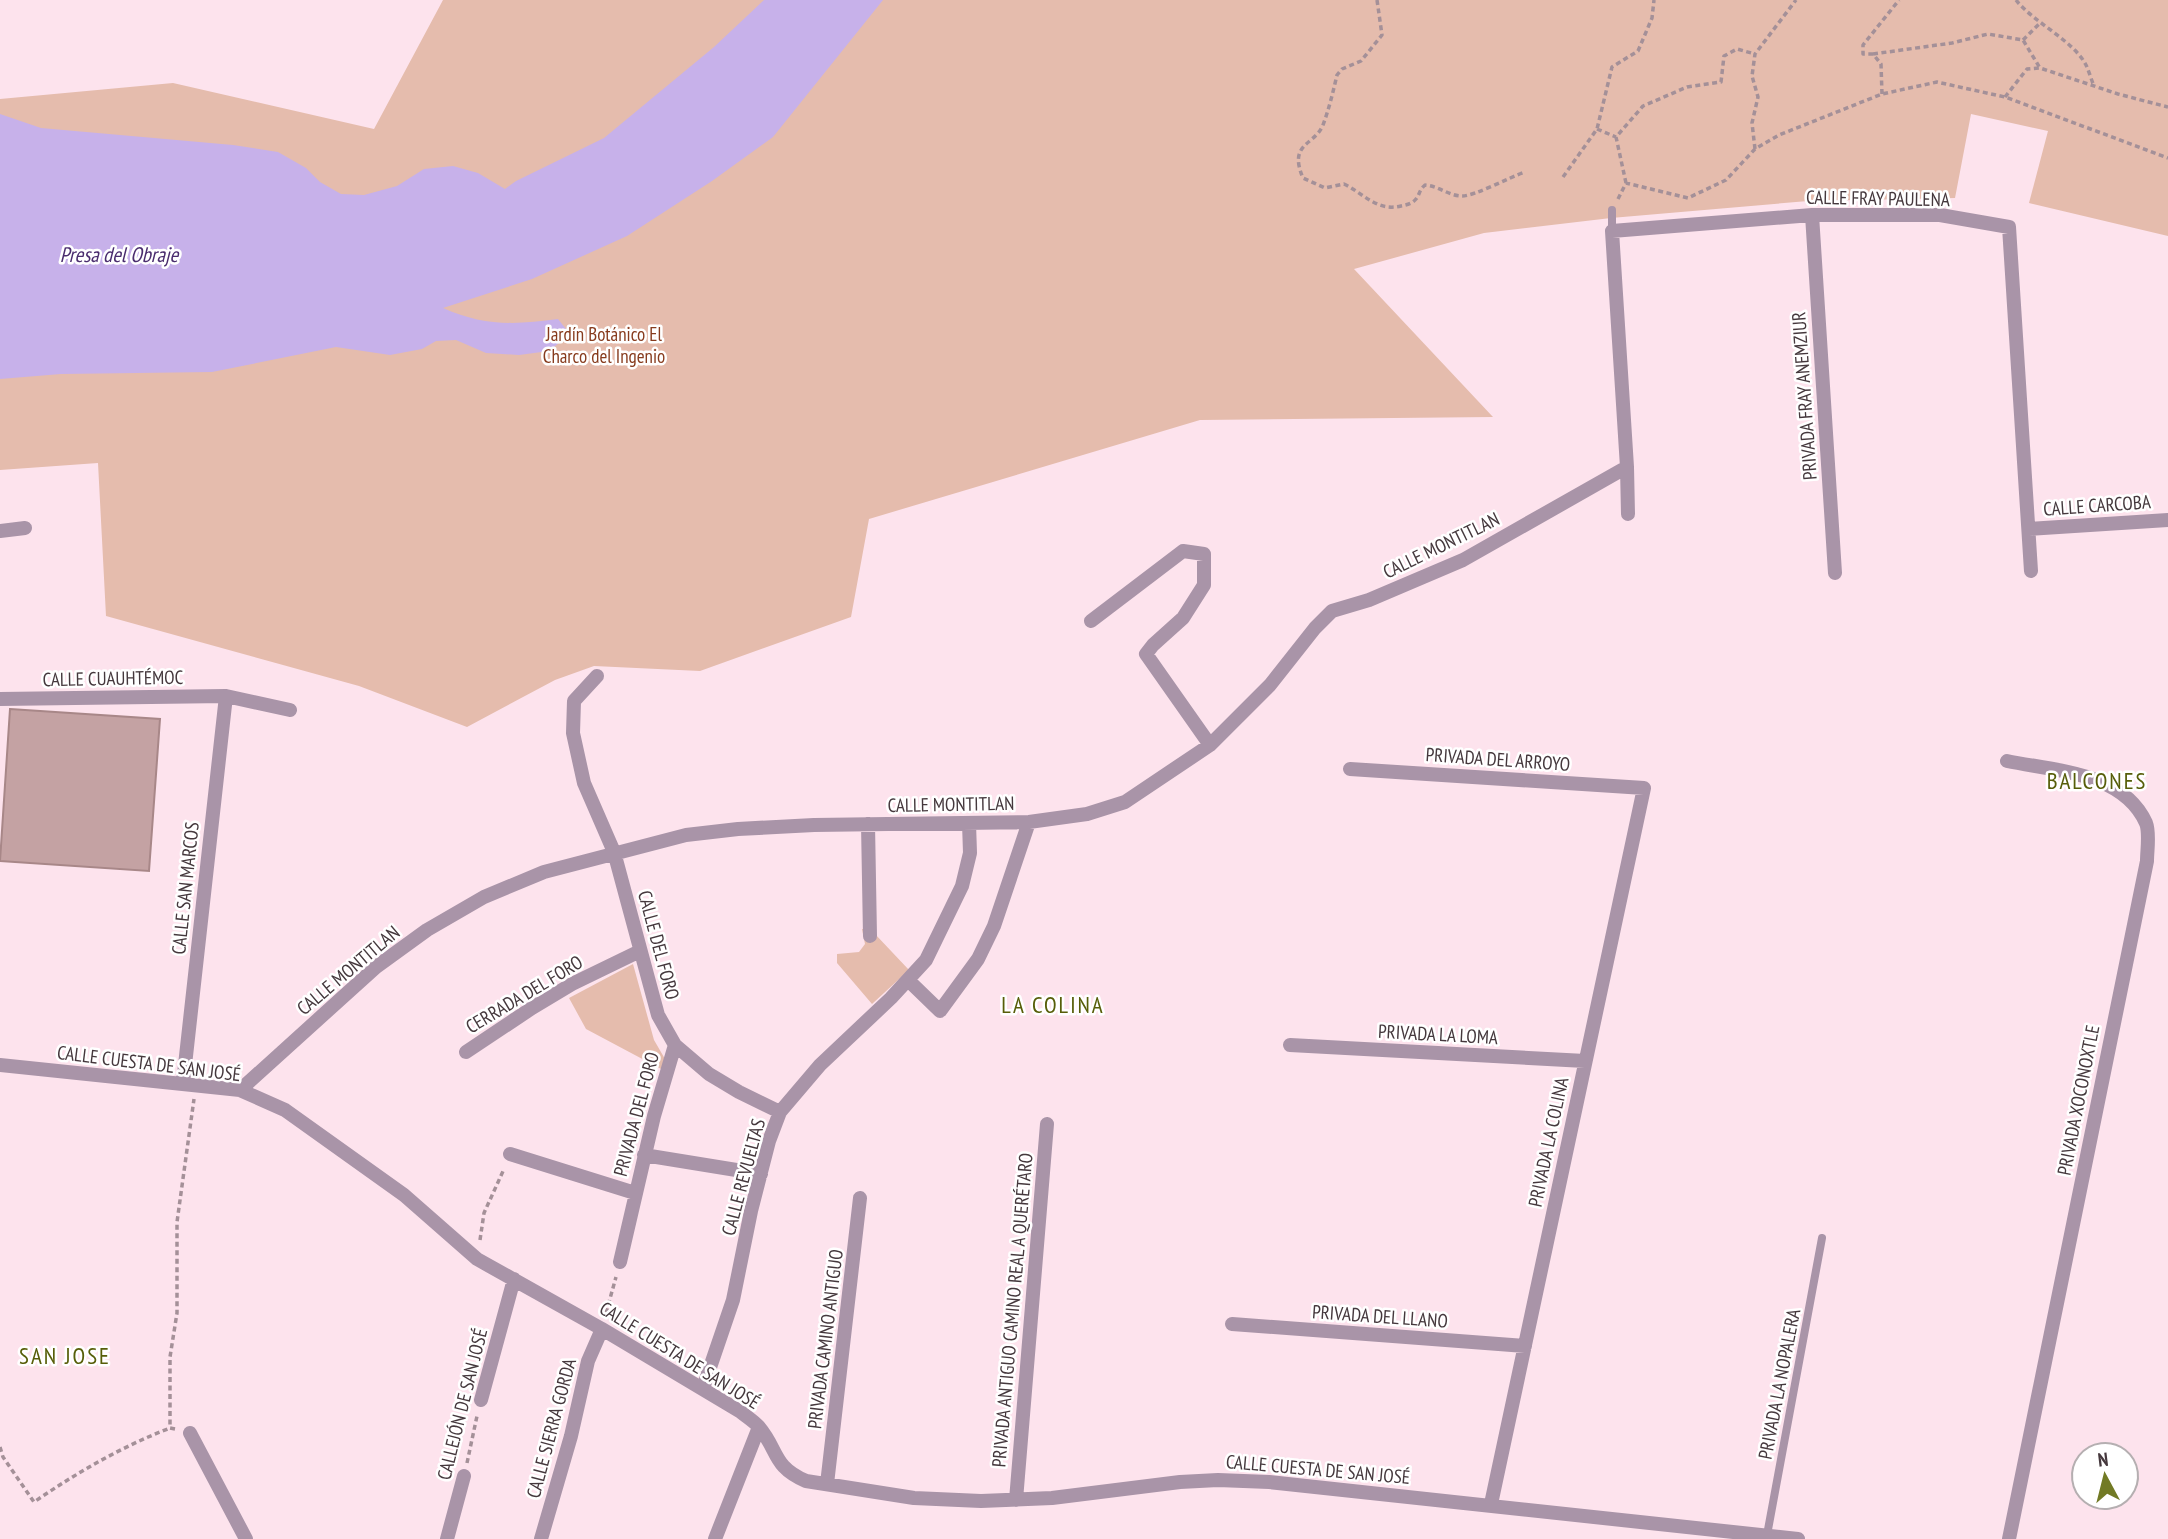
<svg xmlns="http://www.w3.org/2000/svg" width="2168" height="1539" font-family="'PT Sans Narrow',sans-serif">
	<rect width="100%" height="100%" fill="#fde3ed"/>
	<path fill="#e5bcad" d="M 443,0 L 2168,0 L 2168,236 L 2029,203 L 2048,131 L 1971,114 L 1955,198 L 1808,201 L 1611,218 L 1484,233 L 1354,269 L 1493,417 L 1200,420 L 869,519 L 851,617 L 700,671 L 594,666 L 555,680 L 467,727 L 359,686 L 106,616 L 98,463 L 0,470 L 0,99 L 173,83 L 374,129 Z
		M 874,928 L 875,934 L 909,970 L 872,1004 L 837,963 L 837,954 L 859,952 L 865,944 L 862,929 Z
		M 633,964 L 654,1040 L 665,1059 L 663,1070 L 586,1029 L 569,998 Z"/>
	<path fill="#c7b1ea" d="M 764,0 L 883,0 L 773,137 L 712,181 L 627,236 L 532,279 L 443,308 C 483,326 515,325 558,319 L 570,334 L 549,351 L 519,355 L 486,353 L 456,340 L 436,341 L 422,349 L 390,355 L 336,347 L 212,372 L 61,374 L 0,379 L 0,114 L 41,128 L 233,145 L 278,152 L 306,168 L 320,182 L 341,194 L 364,195 L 397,186 L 424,169 L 453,166 L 478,173 L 505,189 L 516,181 L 604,138 L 714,47 Z"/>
	<path fill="#c4a2a3" stroke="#a88788" stroke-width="2" d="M 10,709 L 160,719 L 149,871 L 0,861 Z"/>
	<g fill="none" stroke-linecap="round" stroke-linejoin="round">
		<path stroke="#a49098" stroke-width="3.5" stroke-dasharray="5 3.5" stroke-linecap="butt" d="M 1377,0 L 1382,35 L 1361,61 L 1342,69 L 1337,75 C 1333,92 1329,109 1323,125 C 1314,146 1288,143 1303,178 L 1325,188 L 1344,184 C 1363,193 1377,212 1401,206 C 1406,205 1412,204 1416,199 C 1420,194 1419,190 1425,185 C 1439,186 1449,196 1462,196 C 1475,196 1510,177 1525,172
			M 2016,0 C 2033,22 2074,41 2086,65 C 2089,71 2091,79 2094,86
			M 2023,40 L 2041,22
			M 1873,54 L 1952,43 L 1988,34 L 2023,40 L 2040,68
			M 1882,94 L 1881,64 L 1873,54 L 1863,54 L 1863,45 L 1899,0
			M 2005,97 L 2027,69 L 2040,68 L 2118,94 L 2168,107
			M 1597,129 L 1616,137
			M 1755,149 L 1752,123 L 1758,97 L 1752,76 L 1755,54 L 1796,0
			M 1563,177 L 1597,129 L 1612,67 L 1638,51 L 1652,18 L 1654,0
			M 1626,183 L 1616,137 L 1643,106 L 1687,87 L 1721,82 L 1724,56 L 1737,49 L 1755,54
			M 1618,199 L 1626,183 L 1688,198 L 1726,180 L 1755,149 L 1779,135 L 1882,94 L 1937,82 L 2005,97 L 2168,158
			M 480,1240 L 484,1213 L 504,1169
			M 606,1313 L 616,1277
			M 175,1429 L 170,1428 L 170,1357 L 177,1313 L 177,1222 L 194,1099
			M 0,1447 L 3,1457 L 34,1502 C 78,1472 121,1447 170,1428
			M 467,1463 L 477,1416"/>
		<path stroke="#a994a8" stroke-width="8" d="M 1612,231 L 1612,210
			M 1767,1535 L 1822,1238"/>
		<path stroke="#a994a8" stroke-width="14" d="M 1812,215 L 1835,573
			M 1628,514 L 1627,467 L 1612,231 L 1812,215 L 1940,215 L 2009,227 L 2031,571
			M 2029,529 L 2168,520
			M 0,531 L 25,528
			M 1091,621 L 1183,551 L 1204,554 L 1204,585 L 1183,618 L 1153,645 L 1146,654 L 1210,745
			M 597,676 L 574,701 L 573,733 L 584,783 L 614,852 L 658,1015 L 675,1045 L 709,1074 L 739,1092 L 780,1112
			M 0,699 L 226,696 L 290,710
			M 2007,761 C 2055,771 2123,772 2146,823 C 2150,833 2147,850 2147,861 L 2009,1539
			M 1350,769 L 1644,788 L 1491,1504
			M 868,824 L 870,936
			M 908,980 L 940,1011 L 978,959 L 994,926 L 1029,822
			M 1290,1045 L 1585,1061
			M 466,1052 L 532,1008 L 572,984 L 640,951
			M 0,1065 L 240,1090 L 285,1110 L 404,1195 L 477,1259 L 602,1329 L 741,1412 C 747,1417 754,1421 759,1427 C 779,1451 772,1466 806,1481 L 914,1498 L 981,1501 L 1052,1498 L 1180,1482 L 1218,1480 L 1269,1482 L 1798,1539
			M 183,1083 L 226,696
			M 240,1090 L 376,967 L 427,930 L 484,897 L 544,872 L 686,835 L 738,829 L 814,825 L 1029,822 L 1087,814 L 1125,802 L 1210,745 L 1270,685 L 1315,628 L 1332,611 L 1369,600 L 1463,560 L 1627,467
			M 510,1154 L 635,1193
			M 644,1155 L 761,1174
			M 620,1262 L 654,1116 L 675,1045
			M 1232,1324 L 1525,1346
			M 703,1388 L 733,1300 L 751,1211 L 769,1141 L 780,1112 L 820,1065 L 891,998 L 926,960 L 962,886 L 970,853 L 969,823
			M 481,1400 L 514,1279
			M 190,1433 L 246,1539
			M 827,1484 L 860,1198
			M 1016,1500 L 1047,1124
			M 447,1539 L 464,1476
			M 541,1539 L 571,1436 L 588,1361 L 602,1329
			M 715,1539 L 759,1427"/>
	</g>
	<g text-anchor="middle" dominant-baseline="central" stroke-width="5" stroke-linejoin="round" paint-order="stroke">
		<g font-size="19" fill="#45383d" stroke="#fff">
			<text transform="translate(1878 198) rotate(1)">CALLE FRAY PAULENA</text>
			<text transform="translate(1804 396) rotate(-94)">PRIVADA FRAY ANEMZIUR</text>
			<text transform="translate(2097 505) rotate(-4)">CALLE CARCOBA</text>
			<text transform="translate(1441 545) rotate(-26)">CALLE MONTITLAN</text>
			<text transform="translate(113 678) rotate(-1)">CALLE CUAUHTÉMOC</text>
			<text transform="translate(1498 759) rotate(4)">PRIVADA DEL ARROYO</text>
			<text transform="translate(951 804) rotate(-1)">CALLE MONTITLAN</text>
			<text transform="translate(185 888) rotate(-84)">CALLE SAN MARCOS</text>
			<text transform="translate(659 945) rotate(75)">CALLE DEL FORO</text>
			<text transform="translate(348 970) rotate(-40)">CALLE MONTITLAN</text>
			<text transform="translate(524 994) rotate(-31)">CERRADA DEL FORO</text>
			<text transform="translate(1438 1034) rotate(3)">PRIVADA LA LOMA</text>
			<text transform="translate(149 1063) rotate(7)">CALLE CUESTA DE SAN JOSÉ</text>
			<text transform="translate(2078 1100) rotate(-79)">PRIVADA XOCONOXTLE</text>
			<text transform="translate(636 1114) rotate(-75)">PRIVADA DEL FORO</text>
			<text transform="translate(1548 1142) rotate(-78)">PRIVADA LA COLINA</text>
			<text transform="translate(743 1177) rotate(-75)">CALLE REVUELTAS</text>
			<text transform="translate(1012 1310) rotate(-85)">PRIVADA ANTIGUO CAMINO REAL A QUERÉTARO</text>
			<text transform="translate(1380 1316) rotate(4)">PRIVADA DEL LLANO</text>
			<text transform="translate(825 1339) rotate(-83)">PRIVADA CAMINO ANTIGUO</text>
			<text transform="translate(680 1355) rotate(32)">CALLE CUESTA DE SAN JOSÉ</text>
			<text transform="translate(1779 1384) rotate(-79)">PRIVADA LA NOPALERA</text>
			<text transform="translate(462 1404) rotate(-76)">CALLEJÓN DE SAN JOSÉ</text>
			<text transform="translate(551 1428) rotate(-75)">CALLE SIERRA GORDA</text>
			<text transform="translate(1318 1469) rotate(5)">CALLE CUESTA DE SAN JOSÉ</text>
		</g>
		<g font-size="19" fill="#873b1d" stroke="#fff">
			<text x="604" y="334">Jardín Botánico El<tspan x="604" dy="22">Charco del Ingenio</tspan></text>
		</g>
		<g font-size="21" font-style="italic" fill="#4a2c6e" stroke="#fff">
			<text x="119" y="254">Presa del Obraje</text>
		</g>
		<g font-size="23" letter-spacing="2" fill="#575e09" stroke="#fff">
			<text x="2097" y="780">BALCONES</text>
			<text x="1053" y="1004">LA COLINA</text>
			<text x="65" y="1355">SAN JOSE</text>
		</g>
	</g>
	<g transform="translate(2105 1476) rotate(353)"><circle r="33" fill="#ffffff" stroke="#b5afb1" stroke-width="2"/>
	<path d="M0-5L12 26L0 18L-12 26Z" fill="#727a25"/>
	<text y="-10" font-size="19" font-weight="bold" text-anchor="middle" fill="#45383d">N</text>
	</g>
</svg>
